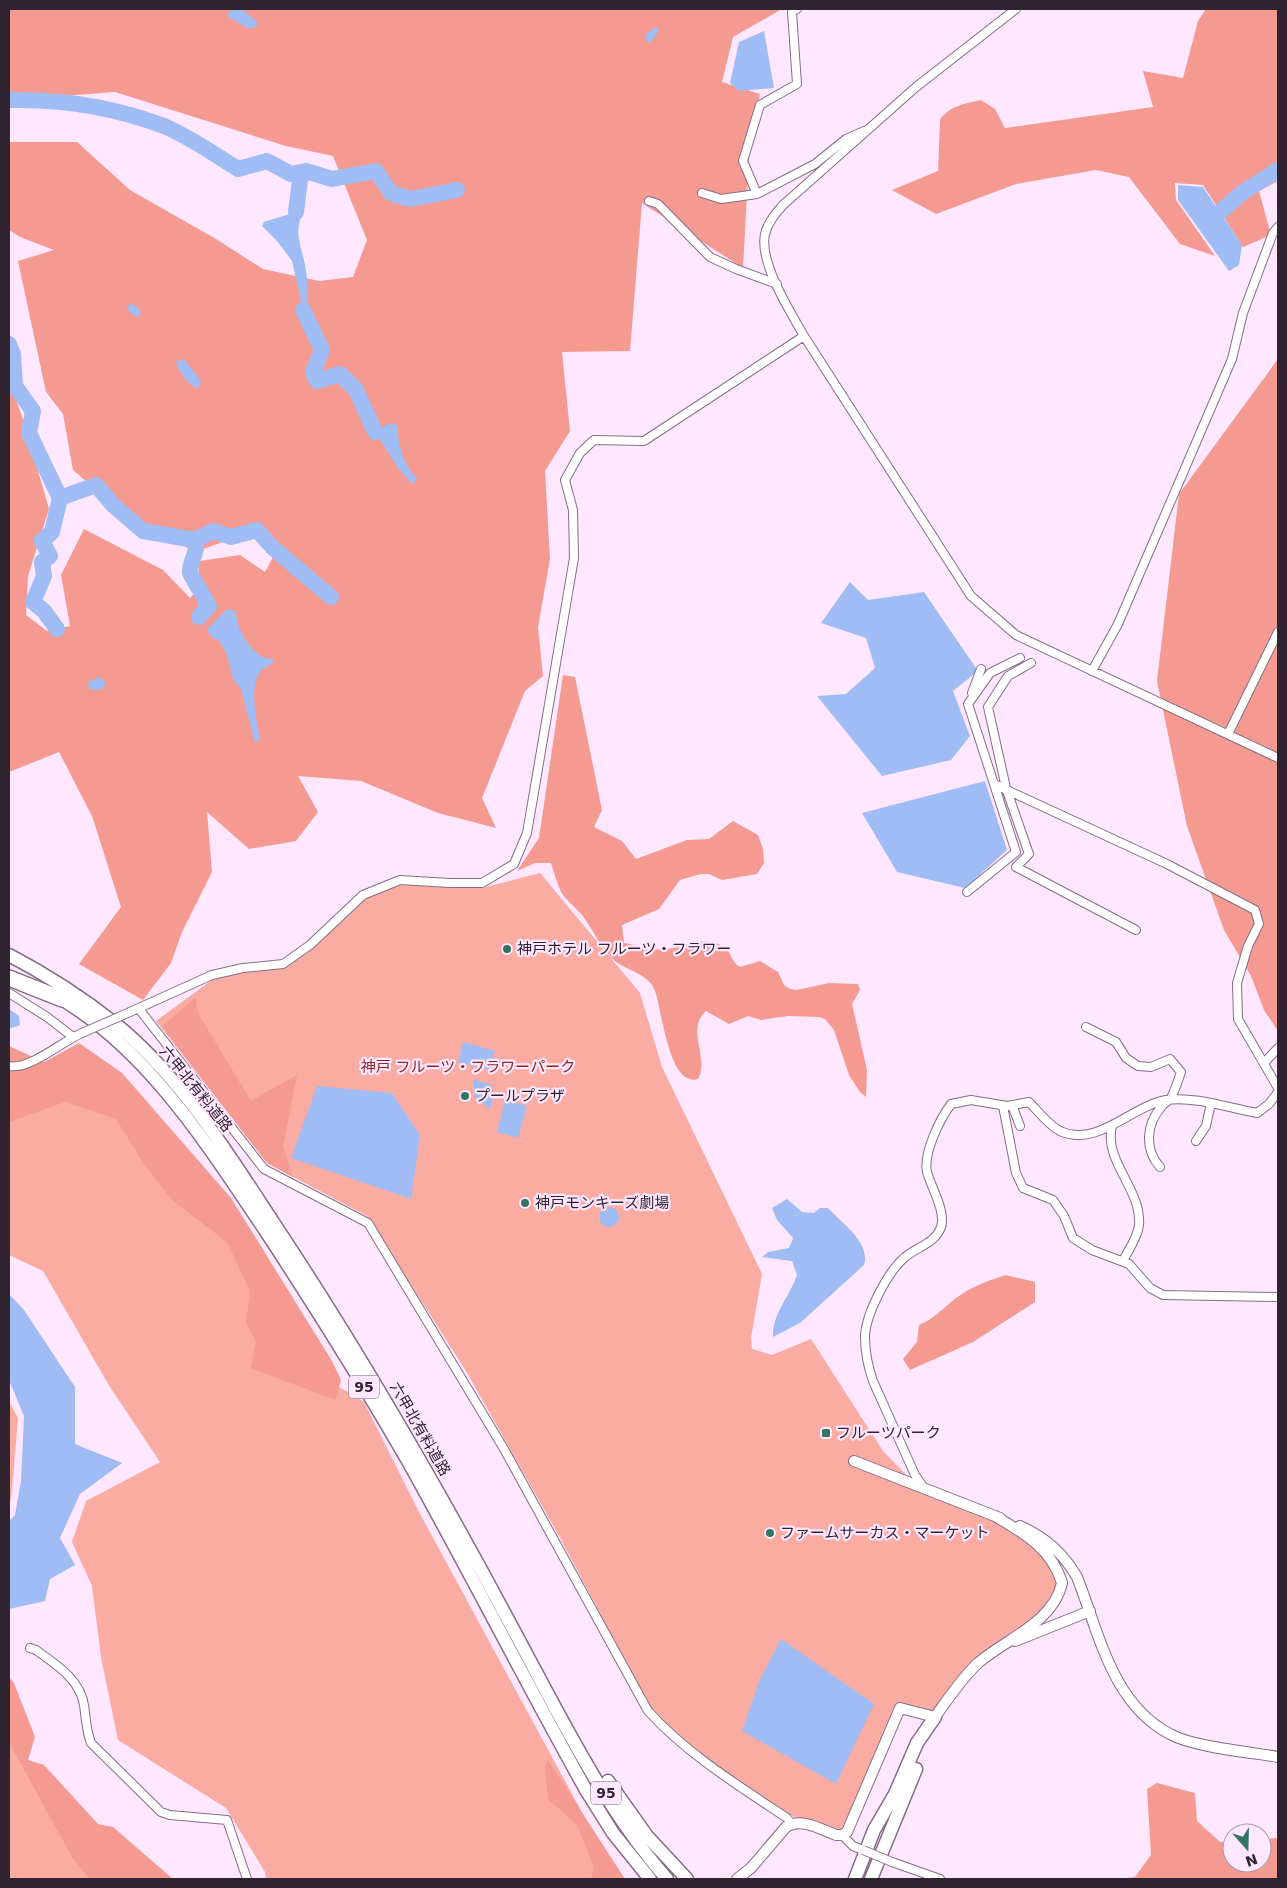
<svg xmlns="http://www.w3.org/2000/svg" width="1287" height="1888" font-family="'DejaVu Sans','Noto Sans JP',sans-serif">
	<rect width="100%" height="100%" fill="#fee7ff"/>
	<path fill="#faaca3" d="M 540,873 L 640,993 L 662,1067 L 762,1274 L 751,1338 L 752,1349 L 772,1355 L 811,1339 L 883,1451 L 925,1494 L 1019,1530 L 1041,1544 L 1056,1583 L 1052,1601 L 1007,1642 L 969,1668 L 935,1717 L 899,1707 L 842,1832 L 798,1819 L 729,1777 L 669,1729 L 650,1707 L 559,1536 L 466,1371 L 367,1216 L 267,1163 L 156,1021 L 212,980 L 243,971 L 284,967 L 310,948 L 366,898 L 399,885 L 482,888 Z
		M 9,1073 L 120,1089 L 190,1171 L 306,1367 L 364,1402 L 419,1512 L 584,1816 L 614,1879 L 266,1879 L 265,1872 L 226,1808 L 118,1740 L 101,1657 L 92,1586 L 72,1542 L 86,1501 L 160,1462 L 110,1387 L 43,1271 L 9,1255 Z
		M 9,1401 L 18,1418 L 11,1501 L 9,1500 Z
		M 9,1738 L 11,1747 L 72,1858 L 89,1879 L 9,1879 Z"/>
	<path fill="#f49a90" d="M 9,9 L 782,9 L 733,37 L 722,82 L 760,94 L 749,157 L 743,268 L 642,203 L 630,351 L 562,352 L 570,431 L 545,471 L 550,559 L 538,627 L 543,676 L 525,691 L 482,798 L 496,828 L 438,813 L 361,781 L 298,776 L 318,812 L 296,841 L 249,849 L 207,812 L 212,872 L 182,932 L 171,963 L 143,1000 L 79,964 L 121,907 L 92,816 L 59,752 L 9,772 L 9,380 L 23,419 L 49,509 L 28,576 L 26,615 L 47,631 L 70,626 L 61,575 L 84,529 L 163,570 L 190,598 L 198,589 L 199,561 L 240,555 L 265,572 L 274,555 L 251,532 L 195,552 L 122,512 L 73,470 L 63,414 L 46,392 L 18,261 L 54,250 L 20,237 L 9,230 L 9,142 L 77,142 L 130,190 L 216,239 L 263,269 L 319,281 L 353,277 L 367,240 L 333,156 L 286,146 L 115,92 L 9,100 Z
		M 1206,9 L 1278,9 L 1278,181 L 1259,191 L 1271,235 L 1243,247 L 1203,185 L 1175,183 L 1176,200 L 1215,256 L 1180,244 L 1129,177 L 1096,170 L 1016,184 L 936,214 L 892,190 L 938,171 L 940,120 C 948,106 967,103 981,100 L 995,109 L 1005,128 L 1153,107 L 1143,71 L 1183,78 L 1198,21 Z
		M 1278,359 L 1278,1031 L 1264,1010 L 1251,976 L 1224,930 L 1187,826 L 1157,681 L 1179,494 Z
		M 563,675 L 575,677 L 602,810 L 594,827 L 622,841 L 636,859 L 687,840 L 709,839 L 733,821 L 758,835 L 763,849 L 764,863 L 757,874 L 722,880 L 709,874 L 701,874 L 680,880 L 659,909 L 622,925 L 624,943 C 637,945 654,951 667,949 C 687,947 703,934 724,947 C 732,952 730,961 740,967 L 760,961 L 778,972 L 784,985 L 790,989 L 797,990 L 829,983 L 858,984 L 860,990 L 852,1004 L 867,1070 L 866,1097 L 860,1092 L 849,1075 L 834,1030 L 825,1019 L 819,1017 L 788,1016 L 761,1020 L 748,1016 L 729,1024 L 706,1011 C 685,1029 710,1059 698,1079 C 669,1088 662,1010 655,991 C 649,974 628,971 615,961 C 602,951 593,929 582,915 C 575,907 566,900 561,892 C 557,883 554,872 551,863 L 535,863 L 517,871 L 539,838 Z
		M 196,997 L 198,1013 L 251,1101 L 297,1075 L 283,1147 L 293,1177 L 267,1163 L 162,1026 Z
		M 79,1043 L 122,1073 L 231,1198 L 332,1361 L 341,1380 L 335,1400 L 251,1368 L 256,1342 L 246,1322 L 250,1291 L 227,1242 L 173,1201 L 144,1164 L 116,1119 L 65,1102 L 9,1122 L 9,1046 L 44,1062 Z
		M 1006,1275 L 1035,1282 L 1035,1302 L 973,1342 L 910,1370 L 903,1359 L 917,1342 L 919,1325 C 934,1319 943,1308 955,1299 C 970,1287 987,1281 1006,1275 Z
		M 9,1677 L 14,1683 L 35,1737 L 28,1760 L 44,1765 L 98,1824 L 113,1827 L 173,1879 L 89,1879 L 72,1858 L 11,1747 L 9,1738 Z
		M 548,1760 L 625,1879 L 591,1879 L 594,1867 L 577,1825 L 548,1799 L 545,1766 Z
		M 1157,1783 L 1195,1793 L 1197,1821 L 1220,1842 L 1232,1841 L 1232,1863 L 1262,1863 L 1262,1839 L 1278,1838 L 1278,1879 L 1116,1879 L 1135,1877 L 1151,1855 L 1147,1789 Z"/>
	<path fill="#9fbcf5" d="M 232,9 L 241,9 L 257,21 L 256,28 L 247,28 L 227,16 Z
		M 656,27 L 659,31 L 650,43 L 646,40 L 646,34 Z
		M 764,31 L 774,88 L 739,91 L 730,83 L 739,42 Z
		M 1178,185 L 1203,187 L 1242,245 L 1239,265 L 1229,271 L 1178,200 Z
		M 296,212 L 301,216 C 295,237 301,244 305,265 C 308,280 308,296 308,311 L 303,310 L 292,261 L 277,241 L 262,226 L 264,222 Z
		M 132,303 L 141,311 L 138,318 L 126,309 Z
		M 184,359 L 201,381 L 198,389 C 187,383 180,374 176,362 Z
		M 390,423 L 398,426 C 397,445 404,465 417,479 L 412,484 L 398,468 L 375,432 Z
		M 850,582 L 868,600 L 924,592 L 978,671 L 953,691 L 970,736 L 951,760 L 882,776 L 817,696 L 846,694 L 875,668 L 866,638 L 821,623 Z
		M 227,609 L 236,611 C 236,626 245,643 257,653 C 261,657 269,659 275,660 C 271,666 268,665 263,669 C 247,682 257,722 260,739 L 255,743 L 241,689 L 233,679 L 227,655 L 220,642 L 210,636 L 207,629 Z
		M 100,677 L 106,684 L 101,690 L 89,689 L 88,682 Z
		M 985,781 L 1007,850 L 965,888 L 897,872 L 862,813 Z
		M 9,1009 L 19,1016 L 20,1025 L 9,1029 Z
		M 463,1042 L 495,1051 L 489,1070 L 458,1062 Z
		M 473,1079 L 492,1085 L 490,1090 L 495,1092 L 490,1109 L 475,1098 Z
		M 317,1086 L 392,1093 L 420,1135 L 411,1199 L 291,1158 Z
		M 505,1100 L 527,1106 L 518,1138 L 497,1132 Z
		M 787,1199 L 802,1212 L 814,1213 L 820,1208 L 828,1208 C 842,1223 871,1243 864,1265 L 800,1323 L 773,1337 C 772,1314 790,1296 797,1275 L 792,1261 L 762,1257 L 768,1252 L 789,1248 L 793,1238 L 777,1220 L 772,1208 Z
		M599 1217a10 10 0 1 1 20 0a10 10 0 1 1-20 0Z
		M 9,1294 L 24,1310 L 75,1387 L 75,1444 L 122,1463 L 80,1494 L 60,1538 L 75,1565 L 50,1579 L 45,1601 L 9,1609 L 9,1521 L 15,1515 L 21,1481 L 24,1416 L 9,1380 Z
		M 781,1639 L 874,1704 L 836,1784 L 742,1731 L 760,1679 Z"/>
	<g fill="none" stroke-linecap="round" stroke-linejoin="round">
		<path stroke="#9fbcf5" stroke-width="16" d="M 9,100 C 62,99 114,107 164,126 C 190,137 214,154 238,169 L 267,161 L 291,174 L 306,171 L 332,179 L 376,171 L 391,193 L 410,199 L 457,190
			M 296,212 L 301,172
			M 1220,212 L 1243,192 L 1278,170
			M 303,310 L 322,350 L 313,372 L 317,381 L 340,374 L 356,390 L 375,432
			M 9,344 L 13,354 L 15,386 L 33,411 L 29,433 L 60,498 L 96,485 L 113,505 L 143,531 L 195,540 L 213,531 L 231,537 L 257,530 L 273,548 L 331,597
			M 195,540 C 199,554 189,560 190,573 L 209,606 L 199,617
			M 57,629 L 44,611 L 33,602 L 44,576 L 42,562 L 50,556 L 42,541 L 52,532 L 60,498"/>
		<defs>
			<path id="minor" d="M 797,9 L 792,12 L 797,84 L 760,105 L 743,161 L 757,194 L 815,164 L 846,139 L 864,131
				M 702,193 L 721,199 L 757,194
				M 649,201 L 658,204 L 710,257 L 736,269 L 777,284
				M 804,336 C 790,311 759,263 765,234 C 768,222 776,213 783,205 L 916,87 L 1016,9
				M 1031,663 L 1008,676 L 988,707 L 1006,788 L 1029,854 L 1016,867 L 1136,930
				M 1092,671 L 1118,624 L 1232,359 L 1243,313 L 1273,233 L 1278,227
				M 972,693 L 981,669
				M 1228,734 L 1278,632
				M 996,785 L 1167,864 L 1255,910 L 1259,924 L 1248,946 L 1237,983 L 1238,1019 L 1278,1088
				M 967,892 L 1016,852 L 968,704 L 990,673 L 1020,658
				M 9,993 L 47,1017 L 73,1037
				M 139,1009 L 264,1169 L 368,1223 L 504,1449 L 648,1711 C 687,1754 739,1786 787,1818 L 791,1823
				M 130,1012 L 212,975 L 243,968 L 283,964 L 310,945 L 363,895 L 400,880 L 450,883 L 482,883 L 514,864 L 527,833 L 574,558 L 573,510 L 565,480 L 580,453 L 594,440 L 644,441 L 804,336 L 971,596 L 1016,635 L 1278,758
				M 1086,1027 L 1116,1042 L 1126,1058 L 1138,1066 L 1151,1067 L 1170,1059 L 1181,1072 C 1178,1081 1175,1090 1171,1098 C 1168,1102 1164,1103 1162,1106 C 1146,1124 1144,1149 1160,1167
				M 1265,1062 L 1278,1048
				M 9,1066 C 30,1070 61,1042 82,1033
				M 1012,1105 L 1020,1126
				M 1003,1106 L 1016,1173 L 1023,1188 L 1053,1200 L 1064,1216 L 1073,1238 L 1092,1250 L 1129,1264 L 1150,1288 L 1163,1295 L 1278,1297
				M 1112,1126 C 1103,1161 1142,1189 1139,1225 C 1138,1237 1128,1251 1123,1261
				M 1196,1141 L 1206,1126 L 1211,1103
				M 924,1488 L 915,1475 L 873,1381 C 868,1367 865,1351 865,1336 C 866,1314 887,1273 904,1258 C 916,1247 935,1244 941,1227 C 946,1211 931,1187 927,1172 C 923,1153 940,1119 951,1104 L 971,1100 L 1007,1106 L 1029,1102 C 1038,1111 1048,1125 1060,1131 C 1098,1148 1131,1106 1166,1100 C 1196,1096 1228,1108 1257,1113 L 1269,1104 L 1278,1092
				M 30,1648 L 36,1650 C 55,1664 80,1679 84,1705 C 86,1718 86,1730 91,1743 L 161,1812 L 170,1815 L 227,1820 L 247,1879
				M 842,1835 L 853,1846 L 863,1850
				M 892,1862 L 940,1879"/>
			<path id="tertiary" d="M 854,1461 L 1000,1518
				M 1020,1526 C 1046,1538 1063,1553 1077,1577 C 1099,1633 1112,1704 1170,1734 C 1193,1747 1250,1752 1278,1757
				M 1015,1641 L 1090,1611
				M 737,1879 L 751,1868 L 786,1827 C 801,1817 820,1829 836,1835 L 842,1835 L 847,1832 L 900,1708 L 935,1717 C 948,1699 961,1679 978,1663 C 1006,1639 1054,1622 1062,1583 C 1052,1549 1024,1533 995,1516"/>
			<path id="primary" d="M 9,955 C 49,976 89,1002 124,1031 C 185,1084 229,1155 273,1222 C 360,1353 439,1490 513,1629 C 559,1714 603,1806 667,1879
				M 53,994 C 146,1046 207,1144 265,1230 C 315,1306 363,1383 408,1461 C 469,1570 525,1681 586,1790 L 613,1833 L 650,1879
				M 608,1781 L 647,1836 L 687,1879
				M 855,1879 L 874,1830 L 895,1794 L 917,1743 L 935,1717
				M 871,1879 L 916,1769"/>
			<path id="motorway" d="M 9,978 L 62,999"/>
		</defs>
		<use href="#minor" stroke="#866d86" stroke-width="10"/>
		<use href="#tertiary" stroke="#866d86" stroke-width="12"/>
		<use href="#primary" stroke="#866d86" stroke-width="15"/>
		<use href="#motorway" stroke="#866d86" stroke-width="18"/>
		<use href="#minor" stroke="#fff" stroke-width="8"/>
		<use href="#tertiary" stroke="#fff" stroke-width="10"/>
		<use href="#primary" stroke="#fff" stroke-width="12"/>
		<use href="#motorway" stroke="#fff" stroke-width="15"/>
		<defs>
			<path id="minor-bridge" d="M 82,1033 L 130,1012
				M 863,1850 L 892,1862"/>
		</defs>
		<use href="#minor-bridge" stroke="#866d86" stroke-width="10" stroke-linecap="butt"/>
		<use href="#minor-bridge" stroke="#fff" stroke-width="8"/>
	</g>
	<g fill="#357462" stroke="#fee7ff" stroke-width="2">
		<circle cx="507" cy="949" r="5"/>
		<circle cx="465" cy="1096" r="5"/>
		<circle cx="525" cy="1203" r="5"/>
		<rect x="821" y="1428" width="10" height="10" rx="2.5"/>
		<circle cx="770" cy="1533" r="5"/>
	</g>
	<g text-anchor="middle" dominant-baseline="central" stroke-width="4.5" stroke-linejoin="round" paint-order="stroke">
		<g fill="#fee7ff" stroke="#6d5e6d" stroke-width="1">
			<rect x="349" y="1375.5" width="30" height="23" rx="4"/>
			<rect x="591" y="1781.5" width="30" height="23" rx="4"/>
		</g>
		<g font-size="14" font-weight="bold" fill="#2f242f">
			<text x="364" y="1387">95</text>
			<text x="606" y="1793">95</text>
		</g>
		<g font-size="15" fill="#2f242f" stroke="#fee7ff" text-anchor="start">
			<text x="517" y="949">神戸ホテル フルーツ・フラワー</text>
			<text x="475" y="1096">プールプラザ</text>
			<text x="535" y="1203">神戸モンキーズ劇場</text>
			<text x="836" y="1433">フルーツパーク</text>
			<text x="780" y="1533">ファームサーカス・マーケット</text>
		</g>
		<g font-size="15" fill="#8d2522" stroke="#fee7ff">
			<text x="468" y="1067">神戸 フルーツ・フラワーパーク</text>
		</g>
		<g font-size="15" fill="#2f242f" stroke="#fee7ff">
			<text transform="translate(196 1089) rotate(51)">六甲北有料道路</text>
			<text transform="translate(420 1429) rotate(60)">六甲北有料道路</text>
		</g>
	</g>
	<rect width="1287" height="1888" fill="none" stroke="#2f242f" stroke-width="20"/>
	<g transform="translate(1247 1848) rotate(160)"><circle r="24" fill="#fee7ff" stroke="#ab99ac"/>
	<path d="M0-4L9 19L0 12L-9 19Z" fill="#357462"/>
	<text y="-8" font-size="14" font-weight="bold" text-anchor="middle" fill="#2f242f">N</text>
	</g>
</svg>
